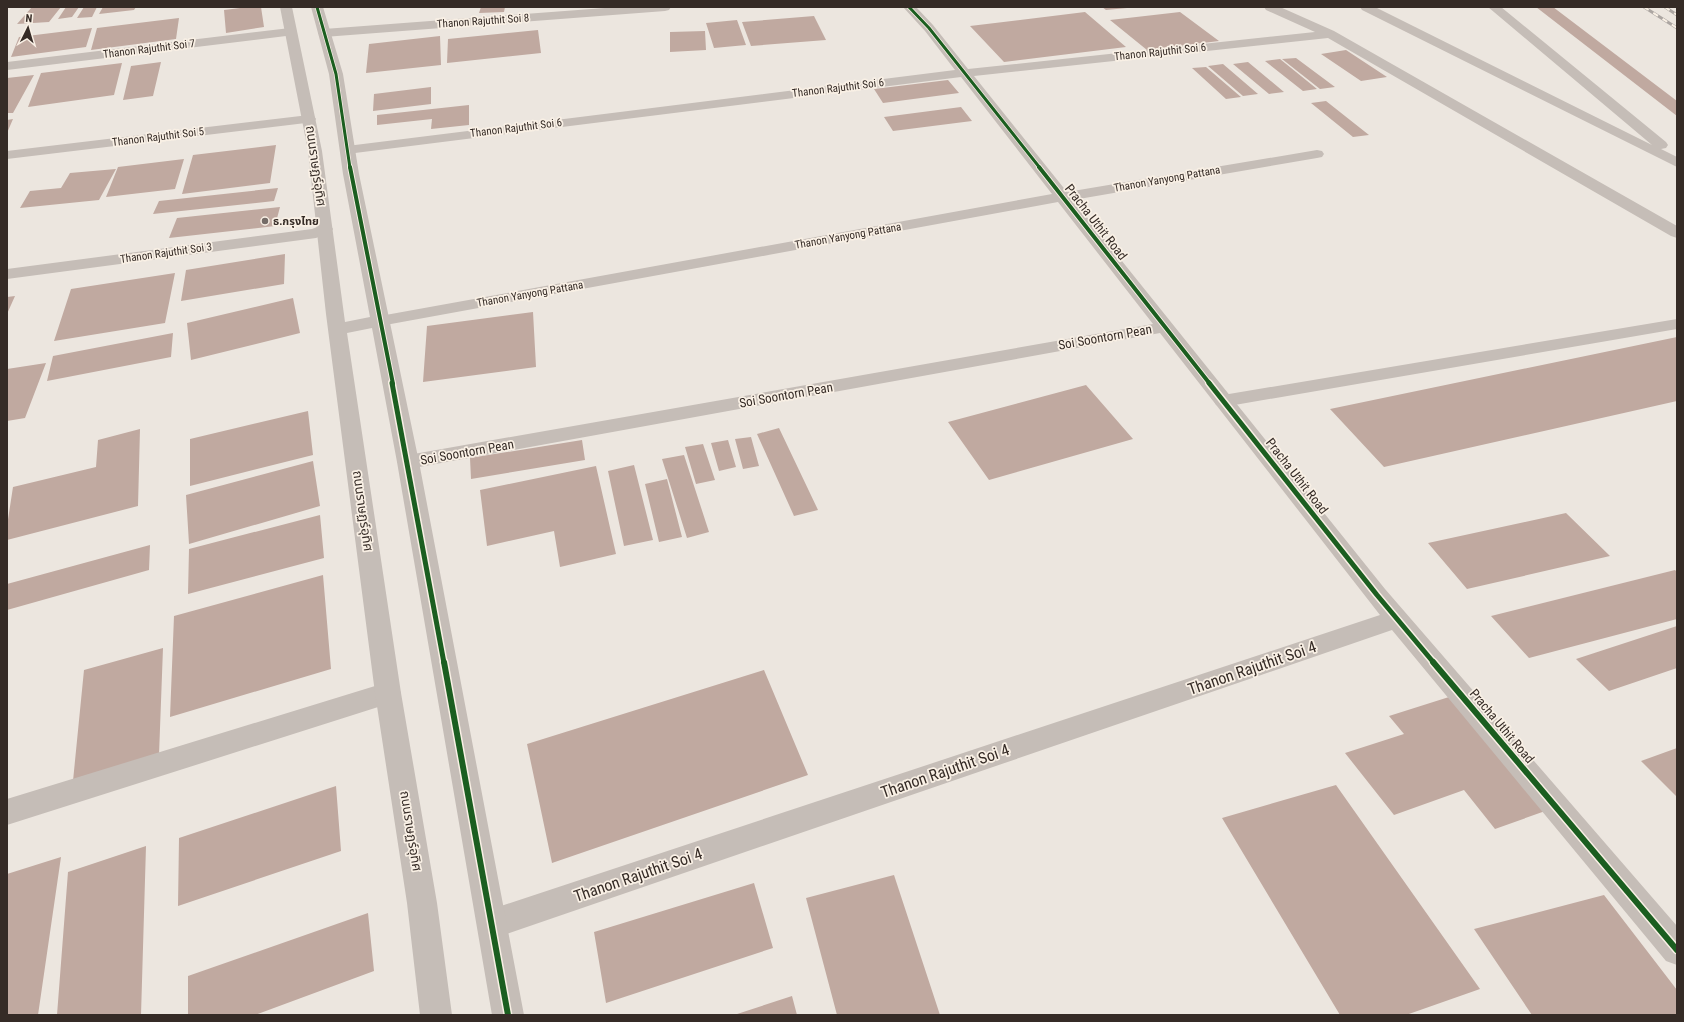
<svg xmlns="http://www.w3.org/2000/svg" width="1684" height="1022" font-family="'Roboto Condensed','Noto Sans Thai',sans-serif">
	<rect width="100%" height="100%" fill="#ece6df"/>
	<path fill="#c0a9a0" d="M 32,7 L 61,7 L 49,22 L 17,24 Z
		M 66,7 L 79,7 L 72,17 L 58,19 Z
		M 84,7 L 97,7 L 92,17 L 77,18 Z
		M 103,7 L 136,7 L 134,10 L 99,14 Z
		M 248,7 L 261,7 L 264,27 L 226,33 L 224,10 Z
		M 481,7 L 505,7 L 504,12 L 479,13 Z
		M 1102,7 L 1127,7 L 1127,8 L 1106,10 Z
		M 1536,7 L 1553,7 L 1677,101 L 1677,116 Z
		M 1085,12 L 1126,47 L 1004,62 L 970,26 Z
		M 1180,12 L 1219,41 L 1147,50 L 1110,20 Z
		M 814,16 L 826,40 L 751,46 L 742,22 Z
		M 179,18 L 176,39 L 91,50 L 97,28 Z
		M 737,20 L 746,45 L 714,48 L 706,23 Z
		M 92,28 L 86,47 L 11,57 L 19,37 Z
		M 538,30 L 541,53 L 447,63 L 448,39 Z
		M 705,31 L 706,50 L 670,52 L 670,32 Z
		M 440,36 L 441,65 L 366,73 L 369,44 Z
		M 1346,50 L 1387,77 L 1361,81 L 1321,54 Z
		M 1296,58 L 1335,87 L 1320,89 L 1282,59 Z
		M 1280,59 L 1317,89 L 1303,91 L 1265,61 Z
		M 161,62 L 153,96 L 123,100 L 131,66 Z
		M 1248,62 L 1284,92 L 1269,94 L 1233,64 Z
		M 122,63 L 114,95 L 28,107 L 41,73 Z
		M 1223,64 L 1258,94 L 1243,96 L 1208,66 Z
		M 1206,67 L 1241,97 L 1226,99 L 1192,68 Z
		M 34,75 L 13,113 L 7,113 L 7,78 Z
		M 948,80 L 959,93 L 883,103 L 874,89 Z
		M 431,87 L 431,104 L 373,111 L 374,94 Z
		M 1326,101 L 1369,135 L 1353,137 L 1311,103 Z
		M 469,105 L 469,125 L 431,129 L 432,119 L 377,125 L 377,115 Z
		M 961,107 L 972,121 L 893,131 L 884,117 Z
		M 13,119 L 7,133 L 7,120 Z
		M 276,145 L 270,183 L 182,194 L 193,155 Z
		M 184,159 L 175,189 L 106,197 L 118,167 Z
		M 116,169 L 99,200 L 20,208 L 30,191 L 61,188 L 70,173 Z
		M 278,188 L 274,201 L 153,214 L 159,201 Z
		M 280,207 L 275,226 L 169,238 L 177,218 Z
		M 285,254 L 284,284 L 181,301 L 186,270 Z
		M 175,273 L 165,323 L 54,341 L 71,289 Z
		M 15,296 L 7,314 L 7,297 Z
		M 293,298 L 300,333 L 191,360 L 187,323 Z
		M 533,312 L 536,367 L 423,382 L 427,326 Z
		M 173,333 L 171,357 L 47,381 L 53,356 Z
		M 1677,337 L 1677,401 L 1384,467 L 1330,409 Z
		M 46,363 L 25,418 L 7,421 L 7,369 Z
		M 1086,385 L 1133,439 L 989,480 L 948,422 Z
		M 308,411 L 313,455 L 190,486 L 190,439 Z
		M 779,428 L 818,510 L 794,516 L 757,434 Z
		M 140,429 L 138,506 L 7,540 L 7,526 L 13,487 L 96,467 L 98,440 Z
		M 751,437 L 759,466 L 743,469 L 735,439 Z
		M 582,440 L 585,460 L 471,479 L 470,458 Z
		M 728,440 L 736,467 L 719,471 L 711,443 Z
		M 703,444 L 715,480 L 696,484 L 685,447 Z
		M 684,455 L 709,532 L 687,538 L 662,459 Z
		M 313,461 L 320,506 L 189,544 L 186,495 Z
		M 634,465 L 653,540 L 624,546 L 608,471 Z
		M 596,466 L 616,554 L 560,567 L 554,531 L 487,546 L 480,490 Z
		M 667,479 L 682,537 L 659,542 L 645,484 Z
		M 1566,513 L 1610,556 L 1467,589 L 1428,543 Z
		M 320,515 L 324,558 L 188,594 L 189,549 Z
		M 150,545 L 149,570 L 7,610 L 7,584 Z
		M 1675,570 L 1677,572 L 1677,619 L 1529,658 L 1491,616 Z
		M 323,575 L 331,669 L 170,717 L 174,616 Z
		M 1677,626 L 1677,668 L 1609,691 L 1576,659 Z
		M 163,648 L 159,755 L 73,781 L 84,670 Z
		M 764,670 L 808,775 L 552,863 L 527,744 Z
		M 1449,697 L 1548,810 L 1495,829 L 1464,790 L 1394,815 L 1345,753 L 1404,734 L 1389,716 Z
		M 1677,748 L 1677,797 L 1641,761 Z
		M 1336,785 L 1480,989 L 1406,1015 L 1340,1015 L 1222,818 Z
		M 336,786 L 341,851 L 178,906 L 179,838 Z
		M 146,846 L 141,1015 L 57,1015 L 68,872 Z
		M 61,857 L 38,1015 L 7,1015 L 7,874 Z
		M 894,875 L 940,1015 L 837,1015 L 806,898 Z
		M 754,883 L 773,948 L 606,1003 L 594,932 Z
		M 1604,895 L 1677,990 L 1677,1015 L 1532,1015 L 1474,929 Z
		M 368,913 L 374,971 L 255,1015 L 188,1015 L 188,976 Z
		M 792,996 L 797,1015 L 734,1015 Z"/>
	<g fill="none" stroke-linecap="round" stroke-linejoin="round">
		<path fill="#c5bdb7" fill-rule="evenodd" d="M 1677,319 L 1677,329 L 1223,407 L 1216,405 L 1214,401 L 1216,397 L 1223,395 Z"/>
		<path fill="#c5bdb7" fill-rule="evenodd" d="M 618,7 L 671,7 L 669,10 L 665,11 L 324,37 L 320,36 L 318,33 L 320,30 L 324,29 Z
			M 903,7 L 916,7 L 933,25 L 968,69 L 1315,32 L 1266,10 L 1264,7 L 1280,7 L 1334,31 L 1677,226 L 1677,238 L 1671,236 L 1328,38 L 974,76 L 1067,192 L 1317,150 L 1322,151 L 1324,154 L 1322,157 L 1317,158 L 1073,200 L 1385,589 L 1677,926 L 1677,965 L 1666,961 L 1392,630 L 492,939 L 481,935 L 477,924 L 481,913 L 492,909 L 1380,615 L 1160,333 L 408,469 L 401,467 L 397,462 L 401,457 L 408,455 L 1153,324 L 1058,202 L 380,326 L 374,325 L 371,321 L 374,317 L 380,316 L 1052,194 L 961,77 L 347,154 L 342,153 L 340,150 L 342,147 L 347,146 L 955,70 L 925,31 Z
			M 1360,7 L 1375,7 L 1652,145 L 1488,7 L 1501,7 L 1666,142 L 1668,145 L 1666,148 L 1661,149 L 1677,157 L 1677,167 L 1362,10 Z
			M 290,28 L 294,29 L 296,32 L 294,35 L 7,70 L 7,62 Z
			M 309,115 L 314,116 L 316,119 L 314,122 L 7,159 L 7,151 Z
			M 325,224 L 331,226 L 333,229 L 331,232 L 316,238 L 7,279 L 7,269 L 312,229 Z
			M 388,682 L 397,685 L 401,693 L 397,701 L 7,825 L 7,799 Z"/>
		<path fill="#c5bdb7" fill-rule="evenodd" d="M 280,7 L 292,7 L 322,151 L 345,322 L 370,317 L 343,174 L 329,74 L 311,7 L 323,7 L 343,74 L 359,174 L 419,462 L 524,1015 L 492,1015 L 397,462 L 372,328 L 347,333 L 401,693 L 437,903 L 452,1015 L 420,1015 L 407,903 L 375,693 L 326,314 L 308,151 Z"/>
		<defs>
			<path id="rail" d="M 1644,7 L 1677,28
				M 1665,7 L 1677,15"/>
		</defs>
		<use href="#rail" stroke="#aca6a2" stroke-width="3"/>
		<use href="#rail" stroke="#f9f0e5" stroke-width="2" stroke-dasharray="5.5" stroke-linecap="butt"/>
		<defs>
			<path id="cycleway-far3" d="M 317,7 L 336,74 L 350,168
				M 909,7 L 929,28 L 1040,168"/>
			<path id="cycleway-far2" d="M 350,167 L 393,384
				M 1039,167 L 1210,384"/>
			<path id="cycleway-far1" d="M 392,383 L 444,663
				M 1209,383 L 1377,595 L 1434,663"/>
			<path id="cycleway" d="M 444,662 L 508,1015
				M 1433,662 L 1677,950"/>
		</defs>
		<use href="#cycleway-far3" stroke="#f9f0e5" stroke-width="4.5"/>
		<use href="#cycleway-far2" stroke="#f9f0e5" stroke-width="6"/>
		<use href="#cycleway-far1" stroke="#f9f0e5" stroke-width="8"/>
		<use href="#cycleway" stroke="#f9f0e5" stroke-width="9"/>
		<use href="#cycleway-far3" stroke="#1b5e20" stroke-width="3"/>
		<use href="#cycleway-far2" stroke="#1b5e20" stroke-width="4"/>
		<use href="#cycleway-far1" stroke="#1b5e20" stroke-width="5"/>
		<use href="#cycleway" stroke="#1b5e20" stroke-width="6"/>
	</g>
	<circle fill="#756c67" stroke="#f9f0e5" stroke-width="1.5" cx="265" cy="221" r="4"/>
	<g text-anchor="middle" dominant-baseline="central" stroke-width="3.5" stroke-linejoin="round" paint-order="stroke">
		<g font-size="11" fill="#352b26" stroke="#f9f0e5">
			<text transform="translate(483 21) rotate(-4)">Thanon Rajuthit Soi 8</text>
			<text transform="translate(149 49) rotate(-7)">Thanon Rajuthit Soi 7</text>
			<text transform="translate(1160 52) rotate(-6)">Thanon Rajuthit Soi 6</text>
			<text transform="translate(838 88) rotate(-7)">Thanon Rajuthit Soi 6</text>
			<text transform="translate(516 128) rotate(-7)">Thanon Rajuthit Soi 6</text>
			<text transform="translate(158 137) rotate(-7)">Thanon Rajuthit Soi 5</text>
			<text transform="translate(1167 179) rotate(-10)">Thanon Yanyong Pattana</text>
			<text transform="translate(848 236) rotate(-10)">Thanon Yanyong Pattana</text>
			<text transform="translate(166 253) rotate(-8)">Thanon Rajuthit Soi 3</text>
			<text transform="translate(530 294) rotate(-10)">Thanon Yanyong Pattana</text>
		</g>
		<g font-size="11" font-weight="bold" fill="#352b26" stroke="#f9f0e5" text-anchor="start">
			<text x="273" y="221">ธ.กรุงไทย</text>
		</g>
		<g font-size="13" fill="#352b26" stroke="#f9f0e5">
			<text transform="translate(316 166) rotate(82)">ถนนราษฏร์อุทิศ</text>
			<text transform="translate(1096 222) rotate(52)">Pracha Uthit Road</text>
			<text transform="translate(1105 337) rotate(-10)">Soi Soontorn Pean</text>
			<text transform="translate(786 395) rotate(-10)">Soi Soontorn Pean</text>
			<text transform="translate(467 452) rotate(-10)">Soi Soontorn Pean</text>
			<text transform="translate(1297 476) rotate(52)">Pracha Uthit Road</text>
			<text transform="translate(363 511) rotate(82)">ถนนราษฏร์อุทิศ</text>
			<text transform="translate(1502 726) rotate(50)">Pracha Uthit Road</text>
			<text transform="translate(411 831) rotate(81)">ถนนราษฏร์อุทิศ</text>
		</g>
		<g font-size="16" fill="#352b26" stroke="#f9f0e5">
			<text transform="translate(1252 668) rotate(-19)">Thanon Rajuthit Soi 4</text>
			<text transform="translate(945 771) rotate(-19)">Thanon Rajuthit Soi 4</text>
			<text transform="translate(638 875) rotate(-19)">Thanon Rajuthit Soi 4</text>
		</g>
	</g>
	<rect width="1684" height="1022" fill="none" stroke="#352b26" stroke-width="16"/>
	<g transform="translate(28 28) rotate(5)" stroke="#f9f0e5" stroke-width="3" paint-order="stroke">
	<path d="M0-3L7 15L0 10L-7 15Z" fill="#352b26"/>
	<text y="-6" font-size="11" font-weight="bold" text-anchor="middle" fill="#352b26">N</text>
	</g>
</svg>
